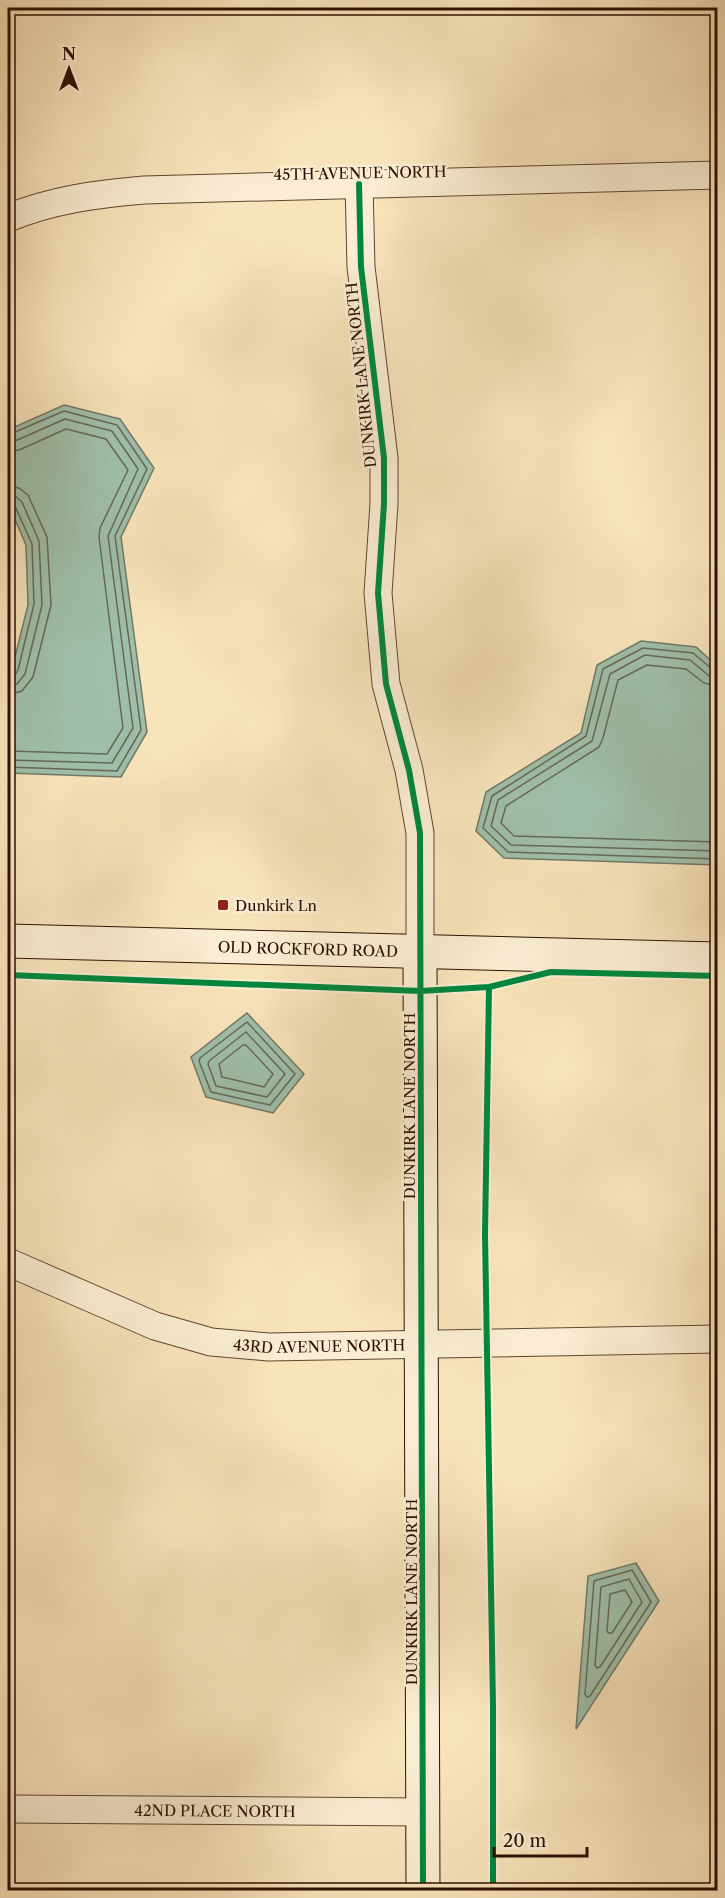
<svg xmlns="http://www.w3.org/2000/svg" width="725" height="1898" font-family="'Libre Caslon Text',serif">
	<rect width="100%" height="100%" fill="#f8e4bb"/>
	<filter id="stains"><feTurbulence type="fractalNoise" baseFrequency=".00333" numOctaves="4"/><feColorMatrix values="0 0 0 0 .2 0 0 0 0 .09 0 0 0 0 .02 0 0 0 .5 -.17"/></filter>
	<radialGradient id="worn" r=".72"><stop offset=".6" stop-color="#630" stop-opacity="0"/><stop offset="1" stop-color="#630" stop-opacity=".3"/></radialGradient>
	<path fill="#9fbfaa" stroke="#717966" stroke-width="1.5" d="M 64,405 L 120,419 L 154,468 L 121,537 L 147,732 L 121,777 L 8,773 L 8,676 L 12,669 L 28,605 L 26,545 L 8,503 L 8,442 L 10,429 Z
		M 641,641 L 696,647 L 717,666 L 717,865 L 504,858 L 476,831 L 486,792 L 581,733 L 597,665 Z
		M 247,1013 L 304,1074 L 273,1113 L 206,1097 L 191,1057 Z
		M 636,1563 L 659,1601 L 576,1729 L 588,1576 Z"/>
	<g fill="none" stroke-linecap="round" stroke-linejoin="round">
		<path stroke="#666856" stroke-width="1.5" d="M 8,435 L 64,411 L 117,425 L 147,469 L 115,536 L 141,730 L 117,771 L 8,767
			M 8,442 L 15,441 L 65,419 L 112,431 L 138,469 L 108,536 L 133,728 L 112,763 L 8,760
			M 8,452 L 19,450 L 66,429 L 106,439 L 128,470 L 100,528 L 99,537 L 123,728 L 107,754 L 8,751
			M 8,486 L 19,488 L 28,495 L 47,537 L 51,605 L 33,677 L 22,691 L 8,695
			M 8,495 L 15,496 L 22,502 L 39,541 L 42,605 L 25,674 L 17,684 L 8,686
			M 8,503 L 15,506 L 32,544 L 34,604 L 18,670 L 14,677 L 8,678
			M 718,670 L 712,669 L 693,653 L 643,648 L 603,669 L 586,736 L 492,796 L 483,828 L 508,852 L 718,859
			M 718,677 L 708,675 L 690,660 L 645,655 L 610,674 L 592,741 L 498,800 L 491,826 L 511,845 L 718,851
			M 718,686 L 704,683 L 686,669 L 647,665 L 618,680 L 603,738 L 599,747 L 506,806 L 501,823 L 514,836 L 718,842
			M 247,1022 L 295,1074 L 270,1105 L 211,1092 L 199,1061 L 200,1058 Z
			M 246,1032 L 285,1074 L 267,1097 L 216,1086 L 208,1064 L 209,1061 Z
			M 243,1045 L 246,1045 L 273,1074 L 264,1087 L 222,1077 L 219,1064 Z
			M 632,1570 L 651,1602 L 590,1696 L 587,1697 L 585,1694 L 594,1581 Z
			M 629,1579 L 642,1602 L 600,1667 L 597,1668 L 595,1665 L 601,1587 Z
			M 625,1590 L 632,1602 L 612,1633 L 608,1633 L 607,1631 L 610,1594 Z"/>
		<defs>
			<g id="street">
				<path d="M 359,184 L 361,267 L 384,458 L 384,504 L 378,593 L 386,684 L 409,770 L 420,833 L 420,952"/>
				<path d="M 8,218 C 52,200 96,194 144,190 L 718,175"/>
				<path id="s1" d="M 8,1262 L 155,1326 L 211,1342 L 269,1347 L 718,1339"/>
				<path id="s2" d="M 8,1809 L 423,1812"/>
			</g>
			<g id="secondary">
				<path id="s3" d="M 8,941 L 718,959"/>
				<path d="M 420,952 L 423,1890"/>
			</g>
		</defs>
		<use href="#street" stroke="#604530" stroke-width="29"/>
		<use href="#secondary" stroke="#2d1001" stroke-width="35"/>
		<use href="#street" stroke="#faedd3" stroke-width="27"/>
		<use href="#secondary" stroke="#faedd3" stroke-width="33"/>
		<defs>
			<path id="cycleway" d="M 359,184 L 361,267 L 384,458 L 384,504 L 378,593 L 386,684 L 409,770 L 420,833 L 423,1890
				M 8,975 L 420,991 L 489,987 L 485,1234 L 493,1706 L 493,1890
				M 489,987 L 551,972 L 718,976"/>
		</defs>
		<use href="#cycleway" stroke="#faedd3" stroke-width="10"/>
		<use href="#cycleway" stroke="#00873e" stroke-width="6"/>
	</g>
	<rect fill="#8f2418" stroke="#faedd3" stroke-width="2" x="217" y="899" width="12" height="12" rx="3"/>
	<g text-anchor="middle" dominant-baseline="central" stroke-width="5" stroke-linejoin="round" paint-order="stroke">
		<g font-size="15" fill="#2d1001" stroke="#faedd3">
			<text transform="translate(360 173) rotate(-1)">45TH AVENUE NORTH</text>
			<text transform="translate(361 375) rotate(-96)">DUNKIRK LANE NORTH</text>
			<text stroke="none"><textPath href="#s3" startOffset="300">OLD ROCKFORD ROAD</textPath></text>
			<text transform="translate(409 1106) rotate(-90)">DUNKIRK LANE NORTH</text>
			<text stroke="none"><textPath href="#s1" startOffset="327">43RD AVENUE NORTH</textPath></text>
			<text transform="translate(411 1592) rotate(-90)">DUNKIRK LANE NORTH</text>
			<text stroke="none"><textPath href="#s2" startOffset="207">42ND PLACE NORTH</textPath></text>
		</g>
		<g font-size="15" fill="#2d1001" stroke="#faedd3" text-anchor="start">
			<text x="235" y="905">Dunkirk Ln</text>
		</g>
	</g>
	<rect width="725" height="1898" fill="none" stroke="#f8e4bb" stroke-width="30"/>
	<rect x="9" y="9" width="707" height="1880" fill="none" stroke="#2d1001" stroke-width="3"/>
	<rect x="15" y="15" width="695" height="1868" fill="none" stroke="#2d1001" stroke-width="1.5"/>
	<g transform="translate(69 69)" stroke="#faedd3" stroke-width="4.5" paint-order="stroke">
	<path d="M0-4.5L10 22L0 15L-10 22Z" fill="#2d1001"/>
	<text y="-9" font-size="16" font-weight="bold" text-anchor="middle" fill="#2d1001">N</text>
	</g>
	<path d="M494 1847v9h93v-9" fill="none" stroke="#2d1001" stroke-width="3"/>
	<text x="503" y="1847" font-size="18" fill="#2d1001" stroke="#faedd3" stroke-width="4.5" paint-order="stroke">20 m</text>
	<rect width="100%" height="100%" filter="url(#stains)"/>
	<rect width="100%" height="100%" fill="url(#worn)"/>
</svg>
